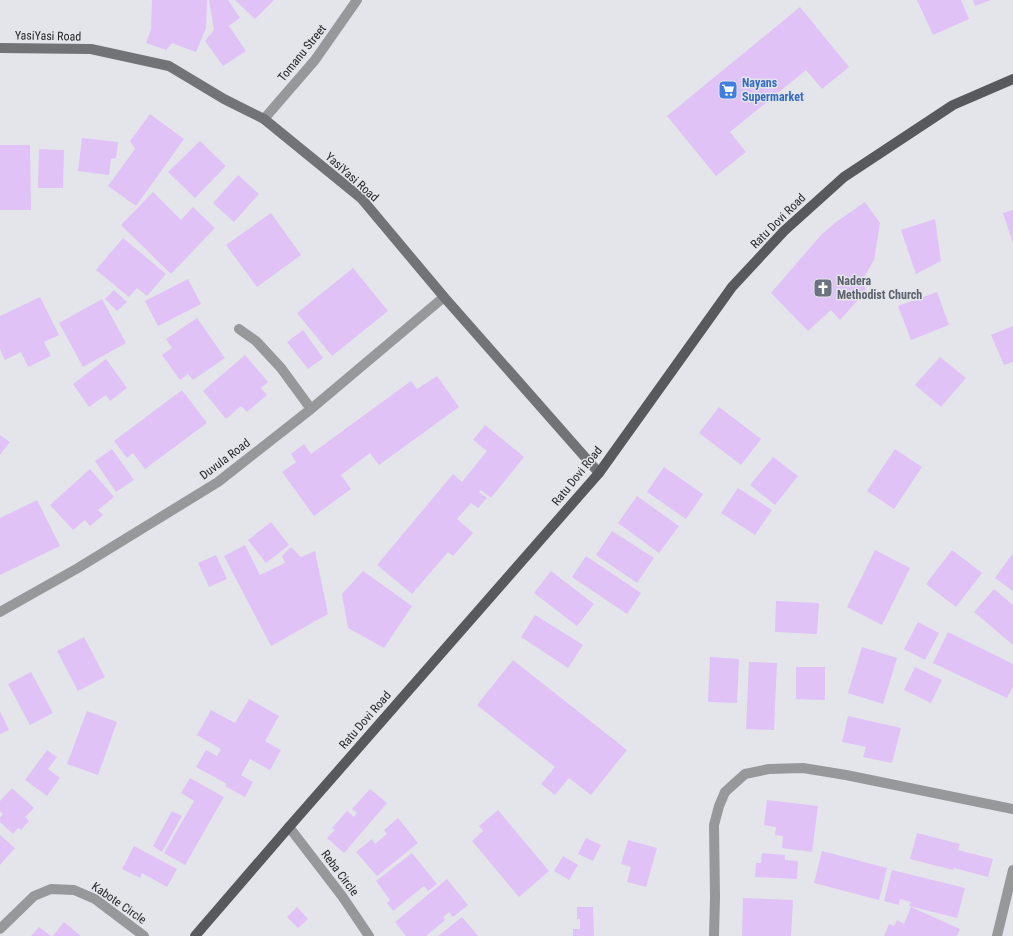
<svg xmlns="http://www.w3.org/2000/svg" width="1013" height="936" font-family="'Roboto Condensed',sans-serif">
	<rect width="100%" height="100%" fill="#e4e5eb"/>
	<path fill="#e0c2f6" d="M 152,0 L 207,0 L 206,28 L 196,52 L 172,43 L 166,50 L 146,43 L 151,29 Z
		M 209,0 L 228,0 L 240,18 L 229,26 L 246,51 L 223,66 L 205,41 L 214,30 Z
		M 235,0 L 274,0 L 255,19 Z
		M 917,0 L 961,0 L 969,19 L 933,35 Z
		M 973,0 L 991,0 L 975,6 Z
		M 800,7 L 849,67 L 822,89 L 806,70 L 730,132 L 746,152 L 716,176 L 667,116 Z
		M 150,114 L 184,139 L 136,206 L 108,186 L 135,149 L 130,141 Z
		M 82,138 L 118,142 L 116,158 L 111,159 L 109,175 L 78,171 Z
		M 200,141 L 226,166 L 195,198 L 168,172 Z
		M 0,145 L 30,145 L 31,210 L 0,210 Z
		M 39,149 L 64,150 L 63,188 L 38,188 Z
		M 238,175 L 259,194 L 234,222 L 213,203 Z
		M 153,192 L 181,220 L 193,207 L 215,228 L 171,274 L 121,225 Z
		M 865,202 L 880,223 L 874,260 L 863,279 L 866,291 L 840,320 L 831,310 L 808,331 L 771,293 L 821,235 L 836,222 Z
		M 1013,210 L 1013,243 L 1003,213 Z
		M 271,213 L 301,255 L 257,287 L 226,245 Z
		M 935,219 L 941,261 L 916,274 L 901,230 Z
		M 123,238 L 166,274 L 147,296 L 137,288 L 129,297 L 96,270 Z
		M 353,268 L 388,311 L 332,356 L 297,313 Z
		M 188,279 L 201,304 L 158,326 L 145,301 Z
		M 114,290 L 127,302 L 117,311 L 105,299 Z
		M 937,292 L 949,325 L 911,340 L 898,306 Z
		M 40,297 L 59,335 L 44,342 L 51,356 L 28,367 L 21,352 L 5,360 L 0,349 L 0,316 Z
		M 102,299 L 126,343 L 83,367 L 59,323 Z
		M 197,318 L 225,358 L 193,380 L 188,374 L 180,380 L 162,355 L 172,348 L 166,339 Z
		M 1013,326 L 1013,362 L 1004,365 L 991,335 Z
		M 303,330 L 323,358 L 308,369 L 287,342 Z
		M 245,355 L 268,382 L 261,388 L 267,395 L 247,412 L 241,406 L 226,419 L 203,391 Z
		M 940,357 L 966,378 L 941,407 L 915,385 Z
		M 106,359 L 127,388 L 110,401 L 106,395 L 89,407 L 73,384 Z
		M 437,376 L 459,407 L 379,465 L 370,453 L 341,475 L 351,489 L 314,516 L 282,472 L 296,462 L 291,454 L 304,444 L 311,454 L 411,381 L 417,389 Z
		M 182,390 L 207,423 L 145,469 L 133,453 L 127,458 L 114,441 Z
		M 719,407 L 761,439 L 741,465 L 699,433 Z
		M 485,425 L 524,457 L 491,498 L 481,490 L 479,492 L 487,498 L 478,508 L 471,503 L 457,519 L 473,533 L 453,556 L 448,552 L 412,594 L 377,565 L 453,474 L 462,482 L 487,451 L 473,440 Z
		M 0,435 L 10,442 L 0,455 Z
		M 112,449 L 134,480 L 116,492 L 95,461 Z
		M 895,449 L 922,467 L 894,509 L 867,491 Z
		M 773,457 L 798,476 L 775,505 L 750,485 Z
		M 664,467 L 703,494 L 686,519 L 647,492 Z
		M 90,469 L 114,497 L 98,510 L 103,515 L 90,526 L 85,520 L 73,530 L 50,505 Z
		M 738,488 L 772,510 L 755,535 L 721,513 Z
		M 637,496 L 679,526 L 659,553 L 618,523 Z
		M 37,500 L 60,546 L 0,575 L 0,518 Z
		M 271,522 L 289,545 L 266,563 L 248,540 Z
		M 612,531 L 654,558 L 637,583 L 596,555 Z
		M 245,545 L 260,575 L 285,563 L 282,556 L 291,547 L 301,557 L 315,551 L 328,614 L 271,646 L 224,556 Z
		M 875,550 L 910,568 L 882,625 L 847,607 Z
		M 952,550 L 982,573 L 956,607 L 926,584 Z
		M 1013,553 L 1013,591 L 995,578 Z
		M 216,555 L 227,579 L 209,587 L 198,563 Z
		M 586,556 L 641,593 L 627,614 L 572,577 Z
		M 363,571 L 412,606 L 384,648 L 348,628 L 342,594 Z
		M 551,571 L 594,604 L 577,626 L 534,593 Z
		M 994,589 L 1013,605 L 1013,645 L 974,612 Z
		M 776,601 L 819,603 L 817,634 L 775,632 Z
		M 535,615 L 583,645 L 568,668 L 521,637 Z
		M 918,622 L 939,633 L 925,660 L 904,649 Z
		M 948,632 L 1013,664 L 1013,687 L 1007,698 L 933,663 Z
		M 84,637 L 105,677 L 78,691 L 57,651 Z
		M 862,647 L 897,658 L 883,704 L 848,693 Z
		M 710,657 L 739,659 L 737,703 L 708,702 Z
		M 513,660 L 627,750 L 591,795 L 569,778 L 555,795 L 541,784 L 555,767 L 477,705 Z
		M 749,662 L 777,663 L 774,730 L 746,729 Z
		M 796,667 L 825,667 L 825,700 L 796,699 Z
		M 915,667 L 942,680 L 931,703 L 904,690 Z
		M 31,672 L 53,713 L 30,725 L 8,684 Z
		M 249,699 L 279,716 L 265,741 L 281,750 L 270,770 L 250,759 L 241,775 L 253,782 L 245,797 L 225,786 L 227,784 L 196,767 L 206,750 L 217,756 L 221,749 L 197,735 L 211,710 L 235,723 Z
		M 0,711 L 9,730 L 0,734 Z
		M 87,711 L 117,722 L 98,775 L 67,764 Z
		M 848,716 L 901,728 L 892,763 L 863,757 L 866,747 L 842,742 Z
		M 47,750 L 57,757 L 48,769 L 60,778 L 47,796 L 25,780 Z
		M 190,778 L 224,797 L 185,865 L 164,853 L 194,801 L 181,793 Z
		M 12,788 L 34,808 L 25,817 L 29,821 L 21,830 L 18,828 L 13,834 L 0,822 L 0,818 L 3,814 L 0,811 L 0,801 Z
		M 370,789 L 387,803 L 344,853 L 327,838 L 335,830 L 332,828 L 347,811 L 354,817 L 357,813 L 352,809 Z
		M 767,800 L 818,806 L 812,852 L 782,848 L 783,836 L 775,835 L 776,827 L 764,825 Z
		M 498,810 L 549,871 L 519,897 L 472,841 L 483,831 L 479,826 Z
		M 172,811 L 182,816 L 162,852 L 153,846 Z
		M 398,818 L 418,843 L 377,876 L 356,852 L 372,839 L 375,844 L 387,834 L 384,830 Z
		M 917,833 L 960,844 L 958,850 L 993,859 L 988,877 L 954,868 L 953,870 L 910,859 Z
		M 0,835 L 15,848 L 0,865 Z
		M 586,838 L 601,845 L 593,861 L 578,854 Z
		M 628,840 L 657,848 L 646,887 L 627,882 L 631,867 L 621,864 Z
		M 134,846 L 177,869 L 167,887 L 142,873 L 140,878 L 122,869 Z
		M 822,851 L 887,868 L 879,900 L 814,883 Z
		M 412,853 L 437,884 L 428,891 L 424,886 L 393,911 L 387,903 L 390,900 L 376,881 Z
		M 762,853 L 785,855 L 785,860 L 798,861 L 797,879 L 755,877 L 756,863 L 761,863 Z
		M 563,856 L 578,865 L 569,880 L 554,871 Z
		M 892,870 L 965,888 L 957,918 L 909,906 L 911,902 L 900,899 L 899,905 L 884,901 Z
		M 447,879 L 468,905 L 453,917 L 449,912 L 443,917 L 445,920 L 426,936 L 406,936 L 395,922 Z
		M 743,898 L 793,900 L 791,936 L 742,936 Z
		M 297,907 L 308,919 L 298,928 L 287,917 Z
		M 577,907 L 593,907 L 594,936 L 573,936 L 573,929 L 580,929 L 580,919 L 577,919 Z
		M 911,907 L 960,929 L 957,936 L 884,936 L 889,924 L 894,926 L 897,920 L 904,924 Z
		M 462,917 L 478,936 L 438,936 Z
		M 64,922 L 81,936 L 53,936 Z
		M 39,927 L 51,936 L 31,936 Z"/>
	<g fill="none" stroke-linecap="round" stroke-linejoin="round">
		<path stroke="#97989a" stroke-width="10" d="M 264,119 L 315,60 L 357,0
			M 239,329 L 256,341 L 281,368 L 311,409
			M 0,612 L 78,568 L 218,482 L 311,409 L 444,297
			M 289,827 L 342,896 L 369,936
			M 0,929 L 34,896 L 51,889 L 74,890 L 95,899 L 144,936
			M 714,936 L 715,897 L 714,825 L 719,806 L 725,792 L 745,774 L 769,769 L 803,768 L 846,775 L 1013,809
			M 997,936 L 1013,870"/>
		<path stroke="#727376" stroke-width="10" d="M 0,48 L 91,49 L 169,66 L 224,99 L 264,119 L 361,198 L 444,297 L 599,473"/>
		<path stroke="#57595d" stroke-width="10" d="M 195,936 L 289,827 L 599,473 L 732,287 L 784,231 L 844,177 L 953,105 L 1013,79"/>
	</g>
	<defs>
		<symbol id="supermarket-square" viewBox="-11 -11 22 22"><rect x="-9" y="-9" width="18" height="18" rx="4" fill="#3f7fe0" stroke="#e4e5eb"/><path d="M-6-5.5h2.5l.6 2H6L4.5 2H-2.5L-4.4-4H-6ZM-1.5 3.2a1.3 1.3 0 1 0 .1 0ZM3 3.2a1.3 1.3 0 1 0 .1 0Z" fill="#fff"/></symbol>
		<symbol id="church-square" viewBox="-11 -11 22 22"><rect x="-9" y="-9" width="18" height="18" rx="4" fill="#6b7280" stroke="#e4e5eb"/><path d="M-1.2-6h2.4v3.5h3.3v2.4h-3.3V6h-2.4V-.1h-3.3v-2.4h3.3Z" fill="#fff"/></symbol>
	</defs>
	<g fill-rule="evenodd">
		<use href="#supermarket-square" x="717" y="79" width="22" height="22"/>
		<use href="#church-square" x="812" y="277" width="22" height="22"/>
	</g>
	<g text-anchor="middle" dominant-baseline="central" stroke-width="3" stroke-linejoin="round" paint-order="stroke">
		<g font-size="12" fill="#29292b" stroke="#e4e5eb">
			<text transform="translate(48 36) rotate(1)">YasiYasi Road</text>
			<text transform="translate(302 53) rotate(-51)">Tomanu Street</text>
			<text transform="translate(352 177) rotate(42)">YasiYasi Road</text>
			<text transform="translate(778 221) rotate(-45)">Ratu Dovi Road</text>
			<text transform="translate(225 459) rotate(-37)">Duvula Road</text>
			<text transform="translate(577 476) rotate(-51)">Ratu Dovi Road</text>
			<text transform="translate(365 720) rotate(-49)">Ratu Dovi Road</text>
			<text transform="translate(340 873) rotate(53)">Reba Circle</text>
			<text transform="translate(119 903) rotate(35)">Kabote Circle</text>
		</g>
		<g font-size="12" font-weight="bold" fill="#366cbe" stroke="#e4e5eb" text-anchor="start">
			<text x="742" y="83">Nayans<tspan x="742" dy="14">Supermarket</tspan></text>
		</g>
		<g font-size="12" font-weight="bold" fill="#5b616d" stroke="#e4e5eb" text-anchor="start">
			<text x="837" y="281">Nadera<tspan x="837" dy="14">Methodist Church</tspan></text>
		</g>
	</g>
</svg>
